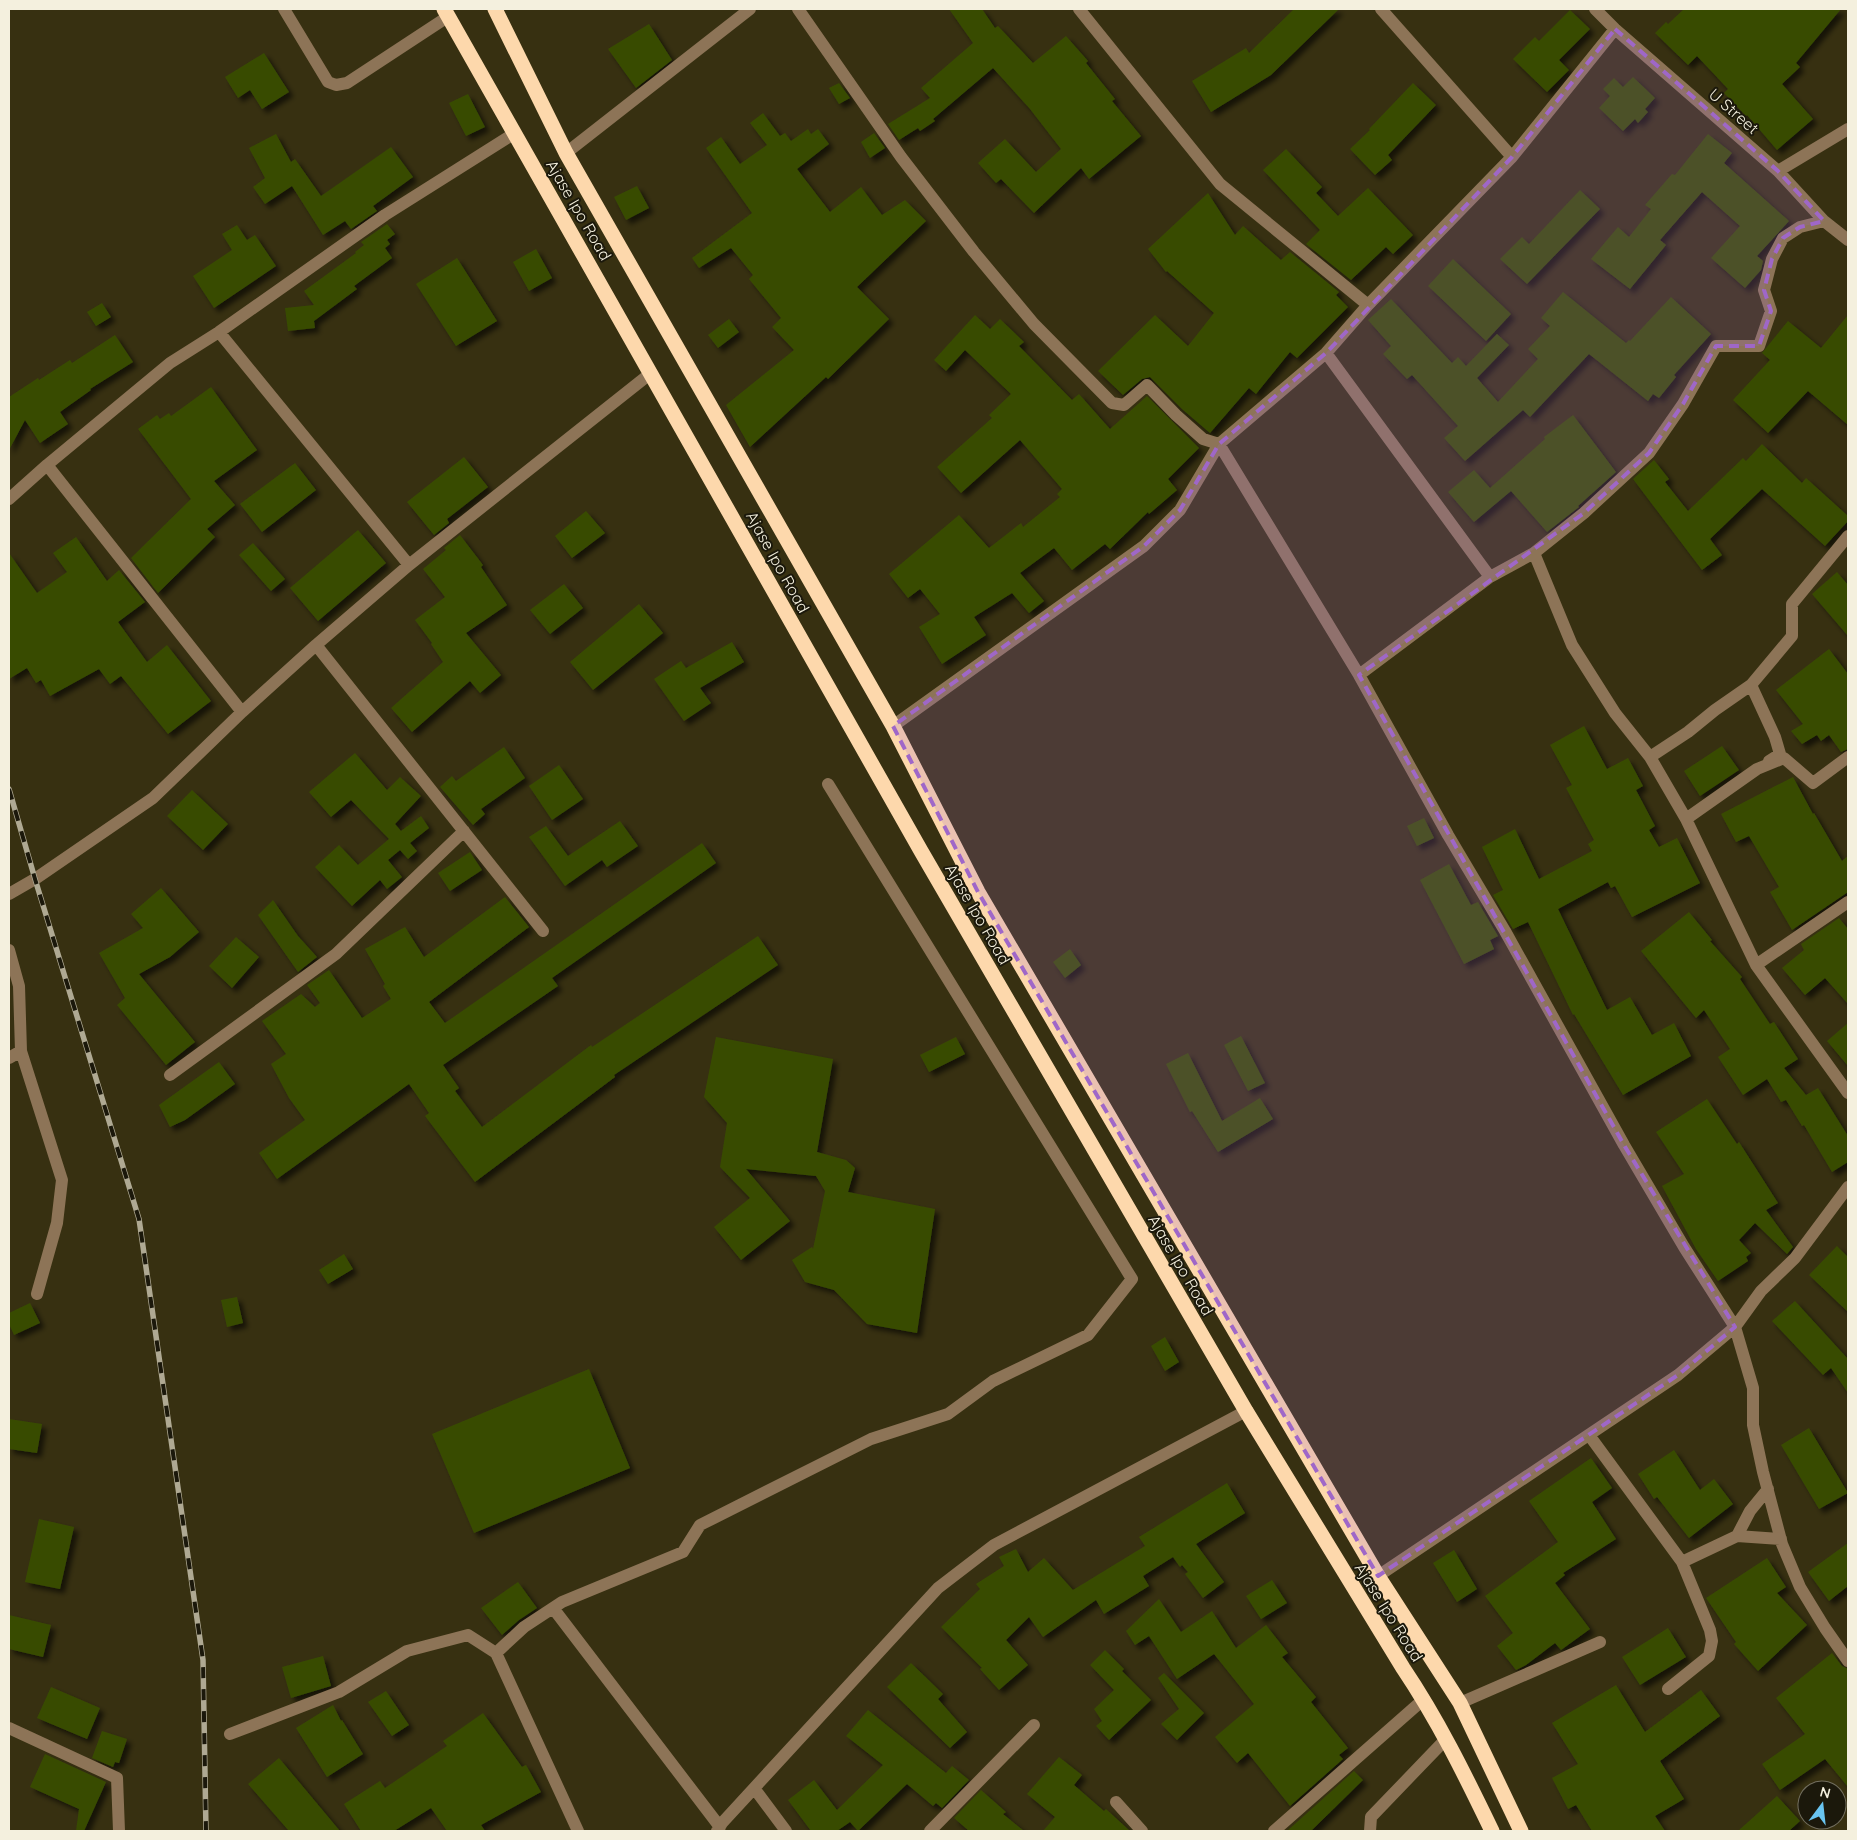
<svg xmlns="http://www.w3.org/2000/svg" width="1857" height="1840" font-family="Quicksand,sans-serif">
	<defs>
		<filter id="shadow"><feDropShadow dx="4.5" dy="4.5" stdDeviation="2.5" flood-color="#0009"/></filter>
	</defs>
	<rect width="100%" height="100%" fill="#373011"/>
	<path fill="#384c03" filter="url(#shadow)" d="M 949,9 L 982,9 L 995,28 L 998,26 L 1033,63 L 1066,36 L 1088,61 L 1086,63 L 1115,99 L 1112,101 L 1141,136 L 1089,179 L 1081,168 L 1034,213 L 1001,179 L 996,183 L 978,163 L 1005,139 L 1036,172 L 1061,149 L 1030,109 L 993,68 L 933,119 L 935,121 L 920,131 L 918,128 L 899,140 L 888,124 L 930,98 L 921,88 L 973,43 Z
		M 1294,9 L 1339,9 L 1271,75 L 1211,112 L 1192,81 L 1246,48 L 1249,53 Z
		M 1684,9 L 1841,9 L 1796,63 L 1800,67 L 1782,84 L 1813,119 L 1777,150 L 1747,115 L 1746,116 L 1724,93 L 1728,89 L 1697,56 L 1688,65 L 1655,33 L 1666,22 L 1668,24 Z
		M 1570,10 L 1590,29 L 1559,60 L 1569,70 L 1547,92 L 1513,59 L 1535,37 L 1539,41 Z
		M 649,24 L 672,60 L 636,88 L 608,49 Z
		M 264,53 L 289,92 L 262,109 L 250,90 L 238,98 L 225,77 Z
		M 1633,77 L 1655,98 L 1645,109 L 1648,112 L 1638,123 L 1635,119 L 1623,131 L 1599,108 L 1610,96 L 1603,89 L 1614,78 L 1623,87 Z
		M 839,83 L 850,98 L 839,104 L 829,88 Z
		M 1413,83 L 1436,105 L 1388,155 L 1392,160 L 1375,175 L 1350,149 L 1370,130 L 1369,129 Z
		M 468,94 L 485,127 L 466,136 L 449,103 Z
		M 763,113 L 780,136 L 785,133 L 791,141 L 808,129 L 811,134 L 818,129 L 829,144 L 797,169 L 830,212 L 861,187 L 882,215 L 905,200 L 926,221 L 857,287 L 889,319 L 828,379 L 826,377 L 750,447 L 726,405 L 794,350 L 772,327 L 781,318 L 749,279 L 753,275 L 731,248 L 699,268 L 692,258 L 752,213 L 706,148 L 721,137 L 740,164 L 767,145 L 750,123 Z
		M 874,133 L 885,148 L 870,158 L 861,142 Z
		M 276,134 L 291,162 L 295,159 L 321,196 L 391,147 L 413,177 L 373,206 L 377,211 L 351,229 L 345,221 L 323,235 L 292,186 L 265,204 L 253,187 L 265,178 L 249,148 Z
		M 1708,134 L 1732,153 L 1724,163 L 1789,221 L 1757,256 L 1763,261 L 1761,270 L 1745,288 L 1711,258 L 1740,226 L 1702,192 L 1660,240 L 1666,245 L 1630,289 L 1591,259 L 1618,227 L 1629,237 L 1651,209 L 1645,205 L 1672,174 L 1675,175 Z
		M 1286,149 L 1322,187 L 1316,193 L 1338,216 L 1368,188 L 1413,235 L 1393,254 L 1386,247 L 1351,280 L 1306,244 L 1320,230 L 1263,170 Z
		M 637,186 L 649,208 L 626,220 L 614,197 Z
		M 1580,190 L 1600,209 L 1527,284 L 1500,259 L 1522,237 L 1529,244 Z
		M 1208,193 L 1235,235 L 1243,226 L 1281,260 L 1290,252 L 1339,292 L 1336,295 L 1348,307 L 1297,358 L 1290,352 L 1256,394 L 1249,388 L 1210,433 L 1182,409 L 1150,377 L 1142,379 L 1123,395 L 1098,371 L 1155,315 L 1188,346 L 1214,313 L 1167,271 L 1166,272 L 1148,249 Z
		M 387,224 L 395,234 L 387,240 L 390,244 L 385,248 L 392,258 L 354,286 L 357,289 L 314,321 L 315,328 L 288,331 L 285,308 L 314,305 L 304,291 L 356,253 L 355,252 L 364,245 L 361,242 Z
		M 237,225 L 247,240 L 255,235 L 276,266 L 214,308 L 193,276 L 232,250 L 222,234 Z
		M 536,249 L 552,278 L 529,291 L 513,262 Z
		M 457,258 L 497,321 L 456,346 L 416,284 Z
		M 1453,259 L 1511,314 L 1486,341 L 1428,286 Z
		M 1563,292 L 1626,343 L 1629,340 L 1630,341 L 1671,297 L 1711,334 L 1674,375 L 1676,377 L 1659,398 L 1653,394 L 1648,401 L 1589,354 L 1530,417 L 1523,410 L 1465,461 L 1444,438 L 1458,426 L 1412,375 L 1407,379 L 1383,354 L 1391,346 L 1368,320 L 1391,299 L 1452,363 L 1458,357 L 1466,366 L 1497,334 L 1509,345 L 1477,378 L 1498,402 L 1538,359 L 1528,349 L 1550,326 L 1541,318 Z
		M 102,303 L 111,317 L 96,326 L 87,312 Z
		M 975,315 L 990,329 L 1000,319 L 1024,342 L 1019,346 L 1072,400 L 1079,394 L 1110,429 L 1147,396 L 1199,448 L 1168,479 L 1177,490 L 1149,514 L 1148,512 L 1110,549 L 1105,544 L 1072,570 L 1054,548 L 1020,573 L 1044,601 L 1029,613 L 1012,593 L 974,617 L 986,635 L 942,664 L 919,627 L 940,614 L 920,589 L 908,598 L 889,574 L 959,515 L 989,548 L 1021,523 L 1023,527 L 1060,497 L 1057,494 L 1062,489 L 1020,440 L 961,493 L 937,467 L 992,418 L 989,415 L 1011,394 L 965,350 L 946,371 L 934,360 Z
		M 1848,315 L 1848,425 L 1808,391 L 1768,433 L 1733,400 L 1770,360 L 1762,353 L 1788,321 L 1821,348 Z
		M 729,319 L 739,332 L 718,348 L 708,335 Z
		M 115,335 L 133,362 L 90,389 L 91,390 L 60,412 L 68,424 L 40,443 L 25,420 L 9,450 L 9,397 L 38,378 L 39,380 L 70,360 L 72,363 Z
		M 211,387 L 257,450 L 214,481 L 235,505 L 207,529 L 215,537 L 158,593 L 131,558 L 191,499 L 138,429 L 157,415 L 160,419 L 169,413 L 171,416 Z
		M 1573,415 L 1616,472 L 1578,506 L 1579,507 L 1547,532 L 1511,491 L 1474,522 L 1448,492 L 1474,470 L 1490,488 L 1545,439 L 1544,437 Z
		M 1762,444 L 1802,483 L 1806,478 L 1848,516 L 1848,521 L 1825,546 L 1762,489 L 1710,539 L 1722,555 L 1702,570 L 1633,479 L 1654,460 L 1669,479 L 1665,482 L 1688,511 L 1743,458 L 1746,461 Z
		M 464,457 L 488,487 L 447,519 L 449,523 L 434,535 L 407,502 Z
		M 295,463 L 316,490 L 262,532 L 240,504 Z
		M 586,511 L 605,533 L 572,558 L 555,536 Z
		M 358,530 L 386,563 L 318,621 L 290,588 Z
		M 460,535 L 483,565 L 481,567 L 507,605 L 466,633 L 501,675 L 480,693 L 470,681 L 412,732 L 391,708 L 443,662 L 431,644 L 432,643 L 415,620 L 445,597 L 423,569 L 446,550 L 444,548 Z
		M 76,537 L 107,581 L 119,570 L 145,602 L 118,622 L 147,662 L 167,645 L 211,701 L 168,734 L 121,676 L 110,684 L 99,669 L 50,696 L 41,680 L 36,683 L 27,668 L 9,679 L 9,553 L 37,593 L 67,572 L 53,553 Z
		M 253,543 L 285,579 L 271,591 L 239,555 Z
		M 1837,572 L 1848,585 L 1848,636 L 1812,594 Z
		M 564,584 L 583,608 L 550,634 L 530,610 Z
		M 639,604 L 663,633 L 593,690 L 570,662 Z
		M 732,642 L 744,662 L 700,688 L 711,703 L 684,721 L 654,679 L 681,661 L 686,668 Z
		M 1829,649 L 1848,674 L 1848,749 L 1841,752 L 1829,735 L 1821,741 L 1817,735 L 1802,744 L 1791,731 L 1803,724 L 1776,690 Z
		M 1584,726 L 1607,769 L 1628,758 L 1643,786 L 1636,790 L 1655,826 L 1649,830 L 1659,847 L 1677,838 L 1700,883 L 1632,917 L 1615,886 L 1611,888 L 1608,882 L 1558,909 L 1607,1010 L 1630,997 L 1652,1035 L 1674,1023 L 1691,1056 L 1623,1095 L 1574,1014 L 1573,1015 L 1528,922 L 1513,929 L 1493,895 L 1503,890 L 1482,847 L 1515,829 L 1539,879 L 1592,851 L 1588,844 L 1594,840 L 1566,788 L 1572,785 L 1550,745 Z
		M 1722,746 L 1739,770 L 1700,796 L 1684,771 Z
		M 504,747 L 525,778 L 481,809 L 485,814 L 473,825 L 440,787 L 452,776 L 456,781 Z
		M 355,753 L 387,790 L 400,777 L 421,796 L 395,824 L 401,831 L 421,816 L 429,828 L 410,843 L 417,851 L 408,859 L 400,850 L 388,860 L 402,877 L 387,889 L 380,880 L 352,906 L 315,867 L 339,845 L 358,865 L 389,839 L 351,800 L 331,817 L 309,792 Z
		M 559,765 L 583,799 L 552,820 L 529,786 Z
		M 1793,777 L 1813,814 L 1814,813 L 1842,861 L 1848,856 L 1848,892 L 1792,930 L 1770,892 L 1779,887 L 1749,836 L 1736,842 L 1721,814 Z
		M 192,790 L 228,824 L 203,850 L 167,816 Z
		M 1424,818 L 1434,838 L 1417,846 L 1407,826 Z
		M 620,821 L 638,846 L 607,867 L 602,860 L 565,886 L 529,837 L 546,826 L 568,856 Z
		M 702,843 L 716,863 L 552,978 L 558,986 L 443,1065 L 459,1088 L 455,1091 L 482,1127 L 591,1045 L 592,1047 L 758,936 L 778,965 L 614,1075 L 615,1077 L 475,1182 L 425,1116 L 429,1113 L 409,1084 L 277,1179 L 259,1153 L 305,1120 L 289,1098 L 271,1064 L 286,1054 L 262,1021 L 301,994 L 315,1007 L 320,1003 L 307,985 L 329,970 L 362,1018 L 391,999 L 383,986 L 385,984 L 365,949 L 405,927 L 424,957 L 505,897 L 529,927 L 429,1002 L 445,1023 Z
		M 470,852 L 482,870 L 450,891 L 438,873 Z
		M 1449,864 L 1471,905 L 1478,902 L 1498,936 L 1490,940 L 1494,949 L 1464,964 L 1420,880 Z
		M 161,888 L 199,932 L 170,957 L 139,974 L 195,1042 L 166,1065 L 117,1005 L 125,998 L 99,953 L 143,928 L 131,914 Z
		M 273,900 L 298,936 L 317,957 L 298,972 L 258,915 Z
		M 1689,912 L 1712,940 L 1710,941 L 1742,977 L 1740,979 L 1770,1024 L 1774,1022 L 1798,1059 L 1784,1068 L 1806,1095 L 1818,1088 L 1848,1136 L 1848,1162 L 1832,1172 L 1804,1125 L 1802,1126 L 1786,1100 L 1781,1102 L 1767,1079 L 1743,1095 L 1718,1057 L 1730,1049 L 1704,1010 L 1696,1018 L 1641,951 Z
		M 1839,918 L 1848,929 L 1848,1004 L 1825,978 L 1805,995 L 1782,968 L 1804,950 L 1801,944 Z
		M 236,937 L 259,957 L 232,988 L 209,966 Z
		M 1070,949 L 1081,965 L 1065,978 L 1053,962 Z
		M 1848,1023 L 1848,1066 L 1827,1041 Z
		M 1241,1036 L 1265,1083 L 1248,1091 L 1224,1045 Z
		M 716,1037 L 833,1059 L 817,1152 L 846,1160 L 855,1168 L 848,1192 L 935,1209 L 917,1333 L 867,1324 L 834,1290 L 805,1282 L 792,1260 L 812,1247 L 813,1249 L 825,1191 L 816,1176 L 746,1169 L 790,1221 L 741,1260 L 714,1227 L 750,1198 L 720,1167 L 727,1123 L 704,1097 Z
		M 956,1037 L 965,1054 L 929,1072 L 920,1055 Z
		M 1188,1053 L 1222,1121 L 1260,1098 L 1273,1119 L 1218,1152 L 1192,1111 L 1190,1112 L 1166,1064 Z
		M 219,1062 L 235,1084 L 185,1120 L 170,1127 L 159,1105 Z
		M 1707,1099 L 1737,1144 L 1739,1142 L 1778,1203 L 1766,1210 L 1793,1247 L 1787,1254 L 1755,1223 L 1739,1240 L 1751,1253 L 1746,1257 L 1748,1261 L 1718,1281 L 1696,1249 L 1662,1186 L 1684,1174 L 1656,1132 Z
		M 1837,1246 L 1848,1257 L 1848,1312 L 1809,1275 Z
		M 344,1254 L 353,1269 L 328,1284 L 319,1270 Z
		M 237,1297 L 243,1323 L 227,1327 L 221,1300 Z
		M 1795,1301 L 1848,1359 L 1848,1393 L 1831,1368 L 1823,1375 L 1772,1321 Z
		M 30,1303 L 40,1323 L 14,1335 L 9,1324 L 9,1313 Z
		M 1165,1337 L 1179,1362 L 1165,1371 L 1151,1346 Z
		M 589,1369 L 630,1468 L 474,1533 L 432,1434 Z
		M 9,1419 L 42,1424 L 37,1453 L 9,1449 Z
		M 1809,1428 L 1848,1493 L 1819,1509 L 1781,1445 Z
		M 1674,1450 L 1700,1490 L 1714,1479 L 1733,1504 L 1689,1538 L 1657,1497 L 1654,1499 L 1638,1474 Z
		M 1591,1458 L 1612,1488 L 1592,1502 L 1616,1539 L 1563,1573 L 1565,1575 L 1555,1583 L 1590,1629 L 1561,1650 L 1555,1643 L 1526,1665 L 1516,1670 L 1497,1646 L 1513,1633 L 1485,1596 L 1558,1542 L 1529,1501 Z
		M 1227,1483 L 1245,1513 L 1196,1544 L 1224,1582 L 1203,1598 L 1185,1574 L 1188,1572 L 1182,1565 L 1180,1567 L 1173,1557 L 1143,1576 L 1149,1586 L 1104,1614 L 1096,1600 L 1043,1637 L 1029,1617 L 1006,1640 L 1028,1665 L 999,1690 L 980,1669 L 982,1668 L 941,1627 L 980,1589 L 976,1584 L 1004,1566 L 999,1557 L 1016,1549 L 1028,1572 L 1044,1558 L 1073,1590 L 1145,1546 L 1139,1537 Z
		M 39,1519 L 74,1527 L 60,1589 L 25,1582 Z
		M 1848,1543 L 1848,1586 L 1829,1601 L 1808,1572 Z
		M 1454,1550 L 1477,1589 L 1457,1602 L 1433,1563 Z
		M 1767,1558 L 1786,1587 L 1777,1593 L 1807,1625 L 1758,1671 L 1734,1644 L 1736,1642 L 1706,1598 Z
		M 1272,1580 L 1287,1603 L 1261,1619 L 1246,1596 Z
		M 518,1582 L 537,1608 L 519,1620 L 502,1635 L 481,1608 Z
		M 1159,1599 L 1181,1632 L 1212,1611 L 1236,1648 L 1266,1625 L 1288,1653 L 1282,1657 L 1316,1697 L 1311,1702 L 1348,1748 L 1339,1755 L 1343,1759 L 1290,1806 L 1248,1753 L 1237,1763 L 1215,1737 L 1254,1704 L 1214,1654 L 1177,1679 L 1149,1636 L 1135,1645 L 1126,1631 Z
		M 9,1615 L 51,1625 L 43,1657 L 9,1649 Z
		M 1668,1628 L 1686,1657 L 1640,1685 L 1622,1657 Z
		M 1105,1650 L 1124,1669 L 1122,1671 L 1151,1700 L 1109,1740 L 1096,1726 L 1102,1721 L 1094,1709 L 1114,1690 L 1090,1665 Z
		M 1832,1653 L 1842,1666 L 1848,1669 L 1848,1787 L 1825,1759 L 1780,1790 L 1762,1764 L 1805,1734 L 1776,1698 Z
		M 323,1656 L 331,1686 L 291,1698 L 282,1667 Z
		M 911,1663 L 943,1694 L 938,1699 L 967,1732 L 950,1748 L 887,1687 Z
		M 1164,1673 L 1204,1713 L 1177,1740 L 1161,1724 L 1179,1709 L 1158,1678 Z
		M 1616,1685 L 1645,1732 L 1701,1690 L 1720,1716 L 1660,1761 L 1684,1799 L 1655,1816 L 1665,1831 L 1592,1831 L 1576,1805 L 1568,1809 L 1552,1778 L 1578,1764 L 1552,1723 Z
		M 51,1687 L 100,1708 L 87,1739 L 37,1718 Z
		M 386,1691 L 409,1725 L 392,1736 L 368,1702 Z
		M 333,1705 L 341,1721 L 342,1720 L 363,1754 L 327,1777 L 296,1728 Z
		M 868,1710 L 946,1773 L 952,1766 L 969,1780 L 942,1808 L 936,1803 L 933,1806 L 907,1784 L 858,1831 L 850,1822 L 837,1831 L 811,1831 L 788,1800 L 814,1780 L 837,1810 L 883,1765 L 846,1736 Z
		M 483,1713 L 522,1767 L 526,1765 L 541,1792 L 481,1825 L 485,1831 L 447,1831 L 431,1808 L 394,1831 L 361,1831 L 344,1804 L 380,1781 L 385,1788 L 447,1746 L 443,1741 Z
		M 102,1731 L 127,1739 L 119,1763 L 115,1762 L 113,1767 L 92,1758 Z
		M 45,1754 L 106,1782 L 84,1831 L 76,1831 L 79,1809 L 30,1787 Z
		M 1059,1757 L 1082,1775 L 1074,1785 L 1104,1811 L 1106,1809 L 1130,1831 L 1043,1831 L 1055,1817 L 1027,1794 Z
		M 279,1758 L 340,1831 L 289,1831 L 248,1784 Z
		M 1354,1771 L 1363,1780 L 1311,1831 L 1287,1831 Z
		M 981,1790 L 1006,1812 L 1003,1814 L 1024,1831 L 969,1831 L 954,1818 Z
		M 1777,1796 L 1800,1821 L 1789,1831 L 1738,1831 Z"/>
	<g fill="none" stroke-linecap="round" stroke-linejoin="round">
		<path stroke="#8d7457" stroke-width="12" d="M 284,9 L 328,82 L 336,85 L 347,83 L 449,16
			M 798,9 L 901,157 L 974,252 L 1034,324 L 1112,403 L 1124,405 L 1147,385 L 1176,415 L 1203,439 L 1219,444 L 1359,675
			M 1079,9 L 1220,184 L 1368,305
			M 1381,9 L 1512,157
			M 1595,9 L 1615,29 L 1778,171 L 1824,221 L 1848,240
			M 566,153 L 750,9
			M 1778,171 L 1848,129
			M 1824,221 L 1800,227 L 1783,238 L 1772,259 L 1764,290 L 1771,311 L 1759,346 L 1716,346 L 1683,404 L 1649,453 L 1584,513 L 1534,553 L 1490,577 L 1359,675 L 1448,835 L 1505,931 L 1624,1145 L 1684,1247 L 1735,1327 L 1753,1388 L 1753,1425 L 1763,1472 L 1782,1544 L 1800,1587 L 1825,1628 L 1848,1661
			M 219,332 L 409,565
			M 1326,353 L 1490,577
			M 47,465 L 242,712
			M 9,499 L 47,465 L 170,363 L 219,332 L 385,215 L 515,133
			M 1534,553 L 1572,645 L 1615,713 L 1650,757 L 1686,819 L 1756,965 L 1848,1093
			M 316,645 L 543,931
			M 1751,685 L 1775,737 L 1780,754 L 1769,761
			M 893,726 L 1144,546 L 1180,510 L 1219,444 L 1326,353 L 1368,305 L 1512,157 L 1615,29
			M 1650,757 L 1688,732 L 1715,710 L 1751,685 L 1792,636 L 1792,604 L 1848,536
			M 1686,819 L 1757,769 L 1784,758 L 1813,783 L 1848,757
			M 9,894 L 35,879 L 153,798 L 242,712 L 316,645 L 409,565 L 651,373
			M 9,950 L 19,986 L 21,1051 L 9,1058
			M 1756,965 L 1848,902
			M 21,1051 L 62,1180 L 57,1223 L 37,1294
			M 170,1075 L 336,954 L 464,831
			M 1589,1435 L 1682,1562 L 1710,1630 L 1712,1641 L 1709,1656 L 1668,1689
			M 1737,1536 L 1781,1539
			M 1682,1562 L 1737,1536 L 1750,1511 L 1768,1489
			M 1378,1576 L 1678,1375 L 1735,1327 L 1761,1291 L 1795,1258 L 1848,1187
			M 553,1608 L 720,1827
			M 496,1653 L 524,1627 L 562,1602 L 683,1552 L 700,1525 L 871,1439 L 948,1414 L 993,1381 L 1088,1335 L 1132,1279 L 828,784
			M 1460,1703 L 1600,1642
			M 9,1728 L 117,1778 L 119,1831
			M 230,1734 L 339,1692 L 407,1651 L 468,1635 L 496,1653 L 578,1831
			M 754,1788 L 786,1831
			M 1116,1802 L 1142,1831
			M 717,1831 L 722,1823 L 938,1588 L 994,1545 L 1246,1411
			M 930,1831 L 1034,1725
			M 1274,1831 L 1424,1699
			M 1370,1831 L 1371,1817 L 1446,1739"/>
		<path stroke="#fdd8ac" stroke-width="15" d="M 444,9 L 921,851 L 1246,1411 L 1403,1668 C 1438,1720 1465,1775 1492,1831
			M 495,9 L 566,153 L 893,726 L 978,892 L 1378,1576 L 1460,1703 L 1521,1831"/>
		<defs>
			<path id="rail" d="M 9,789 L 35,879 L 139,1219 L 203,1660 L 206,1831"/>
		</defs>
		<use href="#rail" stroke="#afa993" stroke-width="5.5"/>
		<use href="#rail" stroke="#1b180b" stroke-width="4" stroke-dasharray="11" stroke-linecap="butt"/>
	</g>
	<path fill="#9f67c8" fill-opacity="0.2" stroke="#9f67c8" stroke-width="4" stroke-dasharray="10 6" stroke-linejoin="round" d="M 1615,29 L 1778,171 L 1824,221 L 1800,227 L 1783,238 L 1772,259 L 1764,290 L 1771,311 L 1759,346 L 1716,346 L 1683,404 L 1649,453 L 1584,513 L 1359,675 L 1624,1145 L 1735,1327 L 1678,1375 L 1378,1576 L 978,892 L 893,726 L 1144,546 L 1180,510 L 1219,444 L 1326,353 L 1512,157 Z"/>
	<g text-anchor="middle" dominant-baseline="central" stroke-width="4" stroke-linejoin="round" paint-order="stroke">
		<g font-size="16" fill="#f4f0de" stroke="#1b180b">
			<text transform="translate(1734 111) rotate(41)">U Street</text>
			<text transform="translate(579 210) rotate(60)">Ajase Ipo Road</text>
			<text transform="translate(778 562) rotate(61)">Ajase Ipo Road</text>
			<text transform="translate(978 914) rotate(60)">Ajase Ipo Road</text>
			<text transform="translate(1181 1265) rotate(60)">Ajase Ipo Road</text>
			<text transform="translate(1389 1612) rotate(58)">Ajase Ipo Road</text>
		</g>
	</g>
	<rect width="1857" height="1840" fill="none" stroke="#f4f0de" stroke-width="20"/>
	<g transform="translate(1822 1805) rotate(15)"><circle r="24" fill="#1b180b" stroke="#726e5f"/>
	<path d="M0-4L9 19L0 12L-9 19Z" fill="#69c4f0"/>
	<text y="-8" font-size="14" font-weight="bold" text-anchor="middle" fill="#f4f0de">N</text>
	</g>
</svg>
